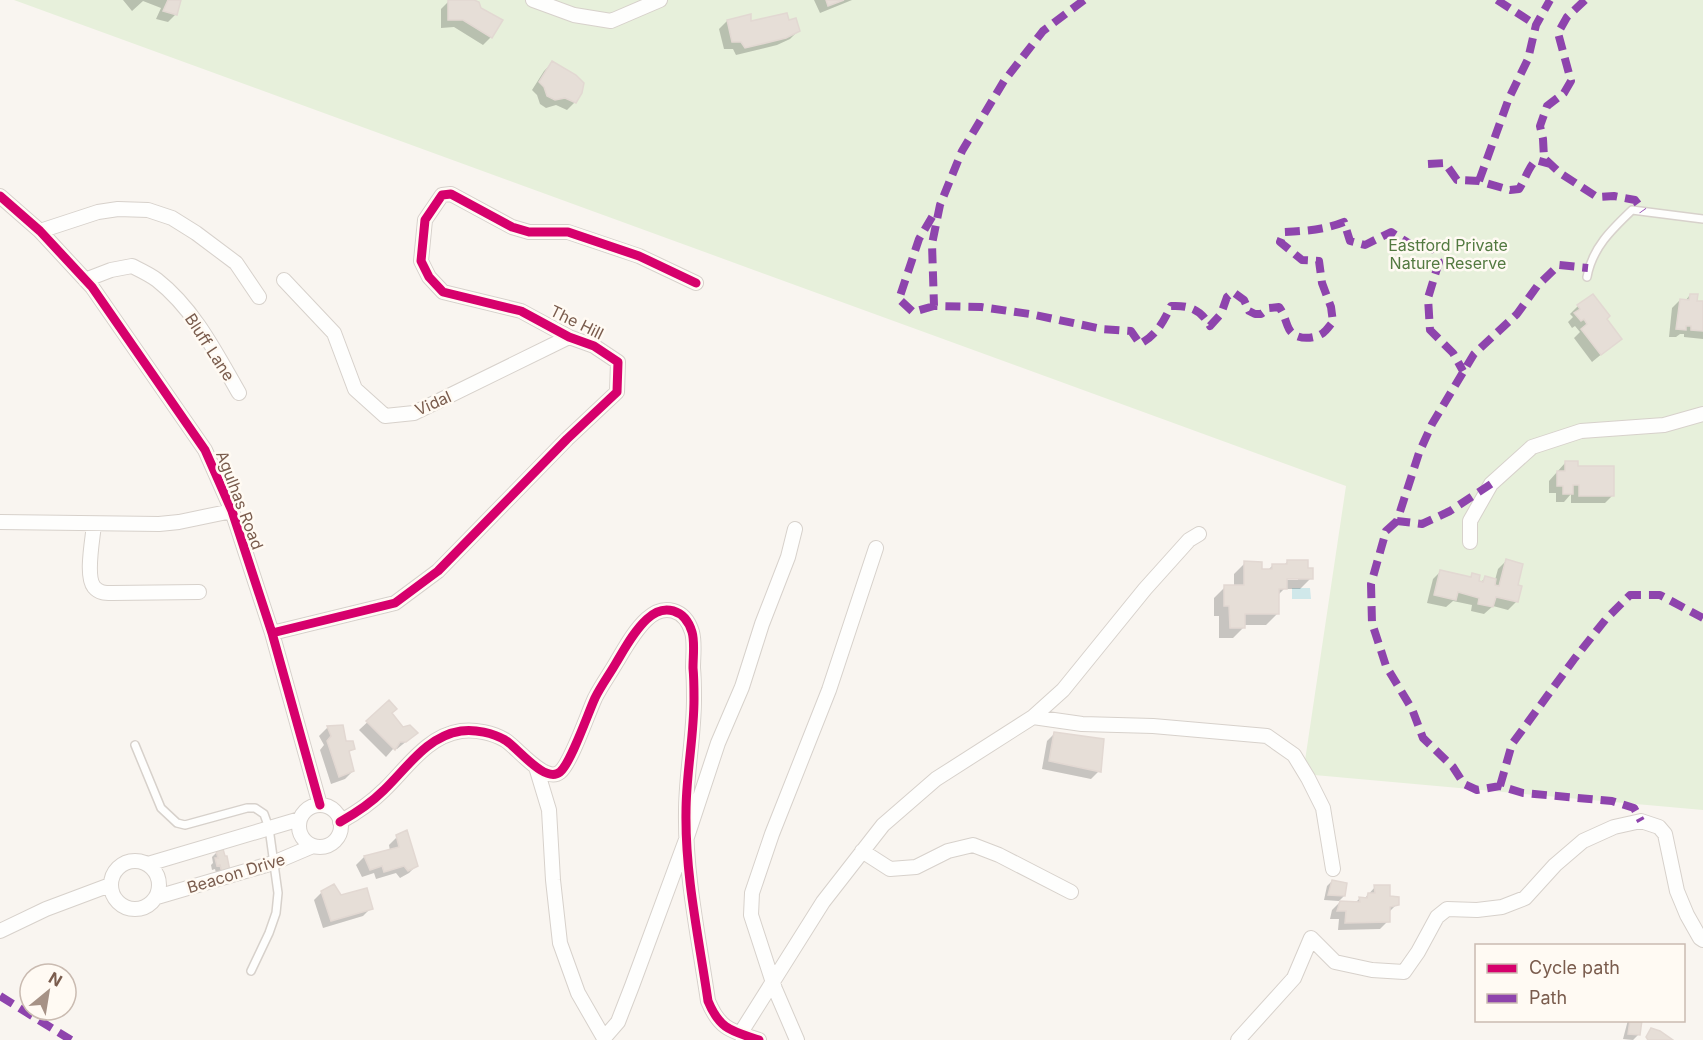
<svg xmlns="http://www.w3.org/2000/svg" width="1703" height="1040" font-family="Inter,sans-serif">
	<rect width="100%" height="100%" fill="#f9f5f0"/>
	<path fill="#e7f0db" d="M 14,0 L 1703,0 L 1703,810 L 1303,774 L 1346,486 Z"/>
	<path fill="#d0e8ea" d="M 1292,588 L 1310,588 L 1311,599 L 1292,599 Z"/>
	<path fill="#0003" fill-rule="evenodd" d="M 123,0 L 180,0 L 176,14 L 168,22 L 156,19 L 161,8 L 143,1 L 132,11 Z
		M 471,0 L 491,37 L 483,45 L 454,27 L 441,28 L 441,9 L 449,1 Z
		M 814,0 L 852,0 L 820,13 Z
		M 727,21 L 750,23 L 789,22 L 798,31 L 790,39 L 777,45 L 736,55 L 733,49 L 724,49 L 719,29 Z
		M 552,63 L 575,102 L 567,110 L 556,105 L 546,108 L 540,104 L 537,95 L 532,90 L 544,71 Z
		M 1690,295 L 1696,302 L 1703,303 L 1703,339 L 1684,337 L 1684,334 L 1680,334 L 1676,337 L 1669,337 L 1672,308 L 1680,300 L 1685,301 Z
		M 1578,306 L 1605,319 L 1620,339 L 1592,362 L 1574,338 L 1580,332 L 1575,326 L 1572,328 L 1568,322 L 1573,317 L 1570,314 Z
		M 1565,463 L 1576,467 L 1613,495 L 1605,503 L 1571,503 L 1571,494 L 1564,502 L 1556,502 L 1556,493 L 1549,493 L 1549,481 Z
		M 1506,561 L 1516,586 L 1520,587 L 1516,602 L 1508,610 L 1493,606 L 1484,614 L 1471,611 L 1472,605 L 1453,601 L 1446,607 L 1427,603 L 1433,579 L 1441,571 L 1469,578 L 1473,575 L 1477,582 L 1480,583 L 1485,578 L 1495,580 L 1498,569 Z
		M 1287,562 L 1307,569 L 1311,578 L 1300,589 L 1284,589 L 1277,596 L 1277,614 L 1266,625 L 1244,625 L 1244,627 L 1233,638 L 1219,638 L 1219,616 L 1214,616 L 1214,598 L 1225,587 L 1234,587 L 1234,574 L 1245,563 L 1261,570 L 1268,570 L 1273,565 L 1284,565 ZM 1279,577 L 1298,577 L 1298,580 L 1279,580 Z
		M 389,702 L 391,713 L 402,728 L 416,733 L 408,740 L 397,749 L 393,749 L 386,757 L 359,730 Z
		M 341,726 L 345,742 L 353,748 L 348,753 L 353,771 L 345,779 L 331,784 L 320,750 L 324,745 L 319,736 L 327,728 Z
		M 1055,733 L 1099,771 L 1091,779 L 1042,769 L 1047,741 Z
		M 397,837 L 417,865 L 409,873 L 400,878 L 396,873 L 376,879 L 374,873 L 362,877 L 356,865 L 364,857 L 390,851 L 389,845 Z
		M 217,852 L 229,870 L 217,877 L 215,869 L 212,870 L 211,865 L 213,863 L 212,857 Z
		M 1332,881 L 1344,896 L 1339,901 L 1324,900 L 1327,886 Z
		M 1375,887 L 1397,904 L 1388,913 L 1388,921 L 1380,929 L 1338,930 L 1339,919 L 1330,919 L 1332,910 L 1340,902 L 1355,903 L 1360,898 L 1364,899 Z
		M 322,892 L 340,897 L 371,908 L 363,916 L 323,928 L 314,900 Z
		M 1628,1020 L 1640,1020 L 1638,1035 L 1633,1040 L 1623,1039 Z"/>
	<path fill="#e6ded7" stroke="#e2d8d2" stroke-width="1.5" d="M 168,0 L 181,0 L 177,15 L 163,11 Z
		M 448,0 L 474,0 L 479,2 L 481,8 L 503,20 L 492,38 L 463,20 L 448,20 Z
		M 826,0 L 844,0 L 828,6 Z
		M 787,13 L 789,20 L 796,18 L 800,31 L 786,38 L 745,48 L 741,42 L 732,42 L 727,20 L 751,14 L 751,21 Z
		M 552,61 L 576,75 L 584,83 L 582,93 L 576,103 L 565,98 L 555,100 L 547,96 L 544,87 L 539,82 Z
		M 1593,294 L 1610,316 L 1607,319 L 1622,339 L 1601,355 L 1581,329 L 1587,324 L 1584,319 L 1581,321 L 1574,313 L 1580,309 L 1577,305 Z
		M 1690,294 L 1698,294 L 1697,301 L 1703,301 L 1703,331 L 1691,330 L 1691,326 L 1686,326 L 1686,330 L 1676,329 L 1680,299 L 1689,300 Z
		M 1565,461 L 1578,461 L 1578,466 L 1614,466 L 1614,496 L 1579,496 L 1579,485 L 1573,485 L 1573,494 L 1563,494 L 1563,486 L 1557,486 L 1557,471 L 1565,471 Z
		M 1506,559 L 1523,564 L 1518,585 L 1522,586 L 1518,602 L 1496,597 L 1493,607 L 1478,604 L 1479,598 L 1458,592 L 1456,600 L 1434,595 L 1440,570 L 1471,577 L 1472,573 L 1480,575 L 1479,581 L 1483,582 L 1485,576 L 1496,579 L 1495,585 L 1499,586 Z
		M 1287,560 L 1308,560 L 1308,568 L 1313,568 L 1313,579 L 1287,579 L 1287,589 L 1279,589 L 1279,614 L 1245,614 L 1245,628 L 1230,628 L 1229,606 L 1224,606 L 1224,585 L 1244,585 L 1244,561 L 1262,562 L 1262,569 L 1272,569 L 1272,564 L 1287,564 Z
		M 389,700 L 397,709 L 392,713 L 403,727 L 410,725 L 418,733 L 406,742 L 400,742 L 395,750 L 366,721 Z
		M 343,725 L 346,741 L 353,741 L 355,749 L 349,751 L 354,771 L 339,777 L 327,741 L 331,736 L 327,726 Z
		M 1054,732 L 1104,739 L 1101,772 L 1049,761 Z
		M 407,830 L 418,866 L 408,871 L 404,866 L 384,872 L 382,866 L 370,870 L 364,856 L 399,847 L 396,835 Z
		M 223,849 L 225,856 L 227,856 L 230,871 L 222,873 L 220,865 L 217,866 L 215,858 L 218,858 L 216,851 Z
		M 1332,880 L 1347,883 L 1345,896 L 1328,895 Z
		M 334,884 L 341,895 L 367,888 L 373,909 L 331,921 L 321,891 Z
		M 1374,885 L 1390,885 L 1390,896 L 1399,897 L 1399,905 L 1390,907 L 1390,922 L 1345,923 L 1346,911 L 1337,911 L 1340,901 L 1360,902 L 1359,897 L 1367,898 L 1368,893 L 1375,893 Z
		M 1630,1020 L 1642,1020 L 1640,1035 L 1628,1034 Z
		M 1651,1028 L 1660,1031 L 1673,1040 L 1648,1040 L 1646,1037 Z"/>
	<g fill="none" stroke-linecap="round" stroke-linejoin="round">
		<defs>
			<path id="service" d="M 1587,277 C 1592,248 1612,229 1632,210 L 1703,219
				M 135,745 L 161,808 L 177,823 L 185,825 L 247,808 L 255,808 L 264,814 L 269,828 L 278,893 L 276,913 L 269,933 L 251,971"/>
			<path id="minor" d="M 533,0 L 574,15 L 611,21 L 660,0
				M 0,196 L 40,231 L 92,287 L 205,450 L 232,511 L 272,633 L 320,805
				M 40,231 L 98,212 L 118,209 L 148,210 L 172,218 L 196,233 L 236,263 L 259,297
				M 85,280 L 111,270 L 132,266 C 140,270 149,274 157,280 C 194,309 216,353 239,393
				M 284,280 L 334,333 L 355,389 L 385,416 L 414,413 L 569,337
				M 0,522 L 159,524 L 179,522 L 232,511
				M 94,524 C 93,538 85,576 94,587 C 99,593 105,593 112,593 L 199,592
				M 1470,542 L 1470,521 L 1491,484 L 1532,447 L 1581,431 L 1664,425 L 1703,414
				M 272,633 L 395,603 L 438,571 L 567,439 L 617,392 L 618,362 L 594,346 L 569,337 L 521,311 L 443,292 L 429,277 L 421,261 L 425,220 L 442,195 L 451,194 L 512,227 L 529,232 L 568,232 L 639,256 L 696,283
				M 1033,717 L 1082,724 L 1153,726 L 1267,736 L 1294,755 L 1308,778 L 1323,808 L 1333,869
				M 536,767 L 549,810 L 553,880 L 560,943 L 578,993 L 605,1040
				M299 826a21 21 0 1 1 42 0a21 21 0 1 1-42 0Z
				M 340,822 C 356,813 371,803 384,790 C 407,768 427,736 461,731 C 475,729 493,733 505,740 C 518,748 545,784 560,772 C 571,763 588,713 595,698 C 601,686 609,675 616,663 C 625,648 634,631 647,619 C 664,603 685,609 692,632 C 695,642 693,656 693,668 C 694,678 694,689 694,699 C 694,737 686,774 686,812 C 685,875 699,939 708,1001 C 720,1030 732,1031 759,1040
				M 862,851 L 890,869 L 916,867 L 948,851 L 973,845 L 999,855 L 1071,892
				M111 885a24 24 0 1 1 48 0a24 24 0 1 1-48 0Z
				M 148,864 L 300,819
				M 157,897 L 273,863 L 313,846
				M 0,931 L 46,909 L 110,885
				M 740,1034 L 823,902 L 883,825 L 936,779 L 1033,717 L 1063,690 L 1145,589 L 1189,540 L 1199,534
				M 604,1038 L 618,1022 L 632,986 L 687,837 L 718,743 L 742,687 L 762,624 L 788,557 L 795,529
				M 797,1040 L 775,989 L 751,915 L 752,893 L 772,834 L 829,690 L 876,548
				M 1238,1040 L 1294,978 L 1311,938 L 1335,962 L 1372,970 L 1404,972 L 1418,952 L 1437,917 L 1447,909 L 1477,910 L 1502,907 L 1525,898 L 1555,865 L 1583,841 L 1614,827 L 1641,821 L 1659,827 L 1665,834 L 1677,891 L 1687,915 L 1700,938 L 1703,940"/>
		</defs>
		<use href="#service" stroke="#d7d1cb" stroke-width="10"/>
		<use href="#minor" stroke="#d7d1cb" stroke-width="16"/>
		<use href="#service" stroke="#fefefd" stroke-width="7"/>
		<use href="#minor" stroke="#fefefd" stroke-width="14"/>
		<path stroke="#8e44ad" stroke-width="8" stroke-dasharray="15 8" stroke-linecap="butt" d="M 1084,0 L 1043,31 L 1004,81 L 962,151 L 940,205 L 932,244 L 934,306 L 981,307 L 1030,314 L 1102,329 L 1131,331 L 1140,344 C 1156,335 1163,323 1171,306 C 1190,305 1201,310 1210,326 L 1221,314 L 1227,297 L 1233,292 L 1244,300 L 1249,311 L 1255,314 L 1261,314 L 1269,308 L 1279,307 C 1285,315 1285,321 1289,329 C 1295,340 1313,340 1323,333 C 1327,330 1330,325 1333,322 L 1331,307 L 1322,283 L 1319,261 L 1302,260 L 1280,242 L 1284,232 C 1305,231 1324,230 1344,222 L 1350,241 L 1365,245 L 1391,232 L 1410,244 L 1434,248 L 1439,262 L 1428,298 L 1430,330 L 1453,353 L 1463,371
			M 1497,0 L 1536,25
			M 1585,0 L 1567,17 L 1558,33 L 1571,81 L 1564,93 L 1547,106 L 1540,126 L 1543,139 L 1544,158 L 1560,173 L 1597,197 L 1614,196 L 1635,200 L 1643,211
			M 1428,164 L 1445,163 L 1457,180 L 1479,181 L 1510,190 L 1519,189 C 1525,180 1528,168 1536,160 L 1550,164
			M 1479,181 L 1509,98 L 1528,59 L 1536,25 L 1550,0
			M 934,306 L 913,312 L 899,299 L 919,239 L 935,212
			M 1491,484 L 1450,511 L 1422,524 L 1397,521 L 1419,453 L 1432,424 L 1474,354 L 1517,314 L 1538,285 L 1559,265 L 1588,268
			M 1397,521 L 1386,531 L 1371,584 L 1372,623 L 1386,666 L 1412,709 L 1423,738 L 1453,767 L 1464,784 L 1477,790 L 1500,786 L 1523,793 L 1612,801 L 1634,808 L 1641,821
			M 1500,786 L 1512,744 L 1575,658 L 1606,619 L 1630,595 L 1660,595 L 1703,618
			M 0,996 L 71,1040"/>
		<defs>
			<path id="cycleway" d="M 0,196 L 40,231 L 92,287 L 205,450 L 232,511 L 272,633 L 320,805
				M 272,633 L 395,603 L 438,571 L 567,439 L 617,392 L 618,362 L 594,346 L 569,337 L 521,311 L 443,292 L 429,277 L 421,261 L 425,220 L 442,195 L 451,194 L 512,227 L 529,232 L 568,232 L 639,256 L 696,283
				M 340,822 C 356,813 371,803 384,790 C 407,768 427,736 461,731 C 475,729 493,733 505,740 C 518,748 545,784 560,772 C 571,763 588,713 595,698 C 601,686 609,675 616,663 C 625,648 634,631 647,619 C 664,603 685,609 692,632 C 695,642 693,656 693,668 C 694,678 694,689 694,699 C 694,737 686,774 686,812 C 685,875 699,939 708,1001 C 720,1030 732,1031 759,1040"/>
		</defs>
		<use href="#cycleway" stroke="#fffaf3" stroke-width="13"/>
		<use href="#cycleway" stroke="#d6006c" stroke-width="9"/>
	</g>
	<g text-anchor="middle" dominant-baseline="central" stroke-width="5" stroke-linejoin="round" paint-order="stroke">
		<g font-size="16" fill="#537a41" stroke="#fffaf3">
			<text x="1448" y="245">Eastford Private<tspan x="1448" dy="18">Nature Reserve</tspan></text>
		</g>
		<g font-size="16" fill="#7a5c4d" stroke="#fffaf3">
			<text transform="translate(577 322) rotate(26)">The Hill</text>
			<text transform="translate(210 347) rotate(57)">Bluff Lane</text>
			<text transform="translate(433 403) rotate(-24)">Vidal</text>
			<text transform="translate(240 500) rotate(69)">Agulhas Road</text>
			<text transform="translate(236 873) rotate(-17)">Beacon Drive</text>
		</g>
	</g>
	<rect x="1475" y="944" width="210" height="78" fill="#fffaf3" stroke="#cabbb1" stroke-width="1.5"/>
	<rect x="1487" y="964" width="30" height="9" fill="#d6006c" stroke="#cabbb1" stroke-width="1.5"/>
	<text x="1529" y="974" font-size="18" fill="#7a5c4d">Cycle path</text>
	<rect x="1487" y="994" width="30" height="9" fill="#8e44ad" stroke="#cabbb1" stroke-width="1.5"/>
	<text x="1529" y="1004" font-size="18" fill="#7a5c4d">Path</text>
	<g transform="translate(48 992) rotate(30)"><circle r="28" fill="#fffaf3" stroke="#cabbb1" stroke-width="1.5"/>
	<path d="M0-4.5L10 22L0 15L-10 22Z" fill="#a69286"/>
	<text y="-9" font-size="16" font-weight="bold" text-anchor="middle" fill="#7a5c4d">N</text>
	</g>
</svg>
